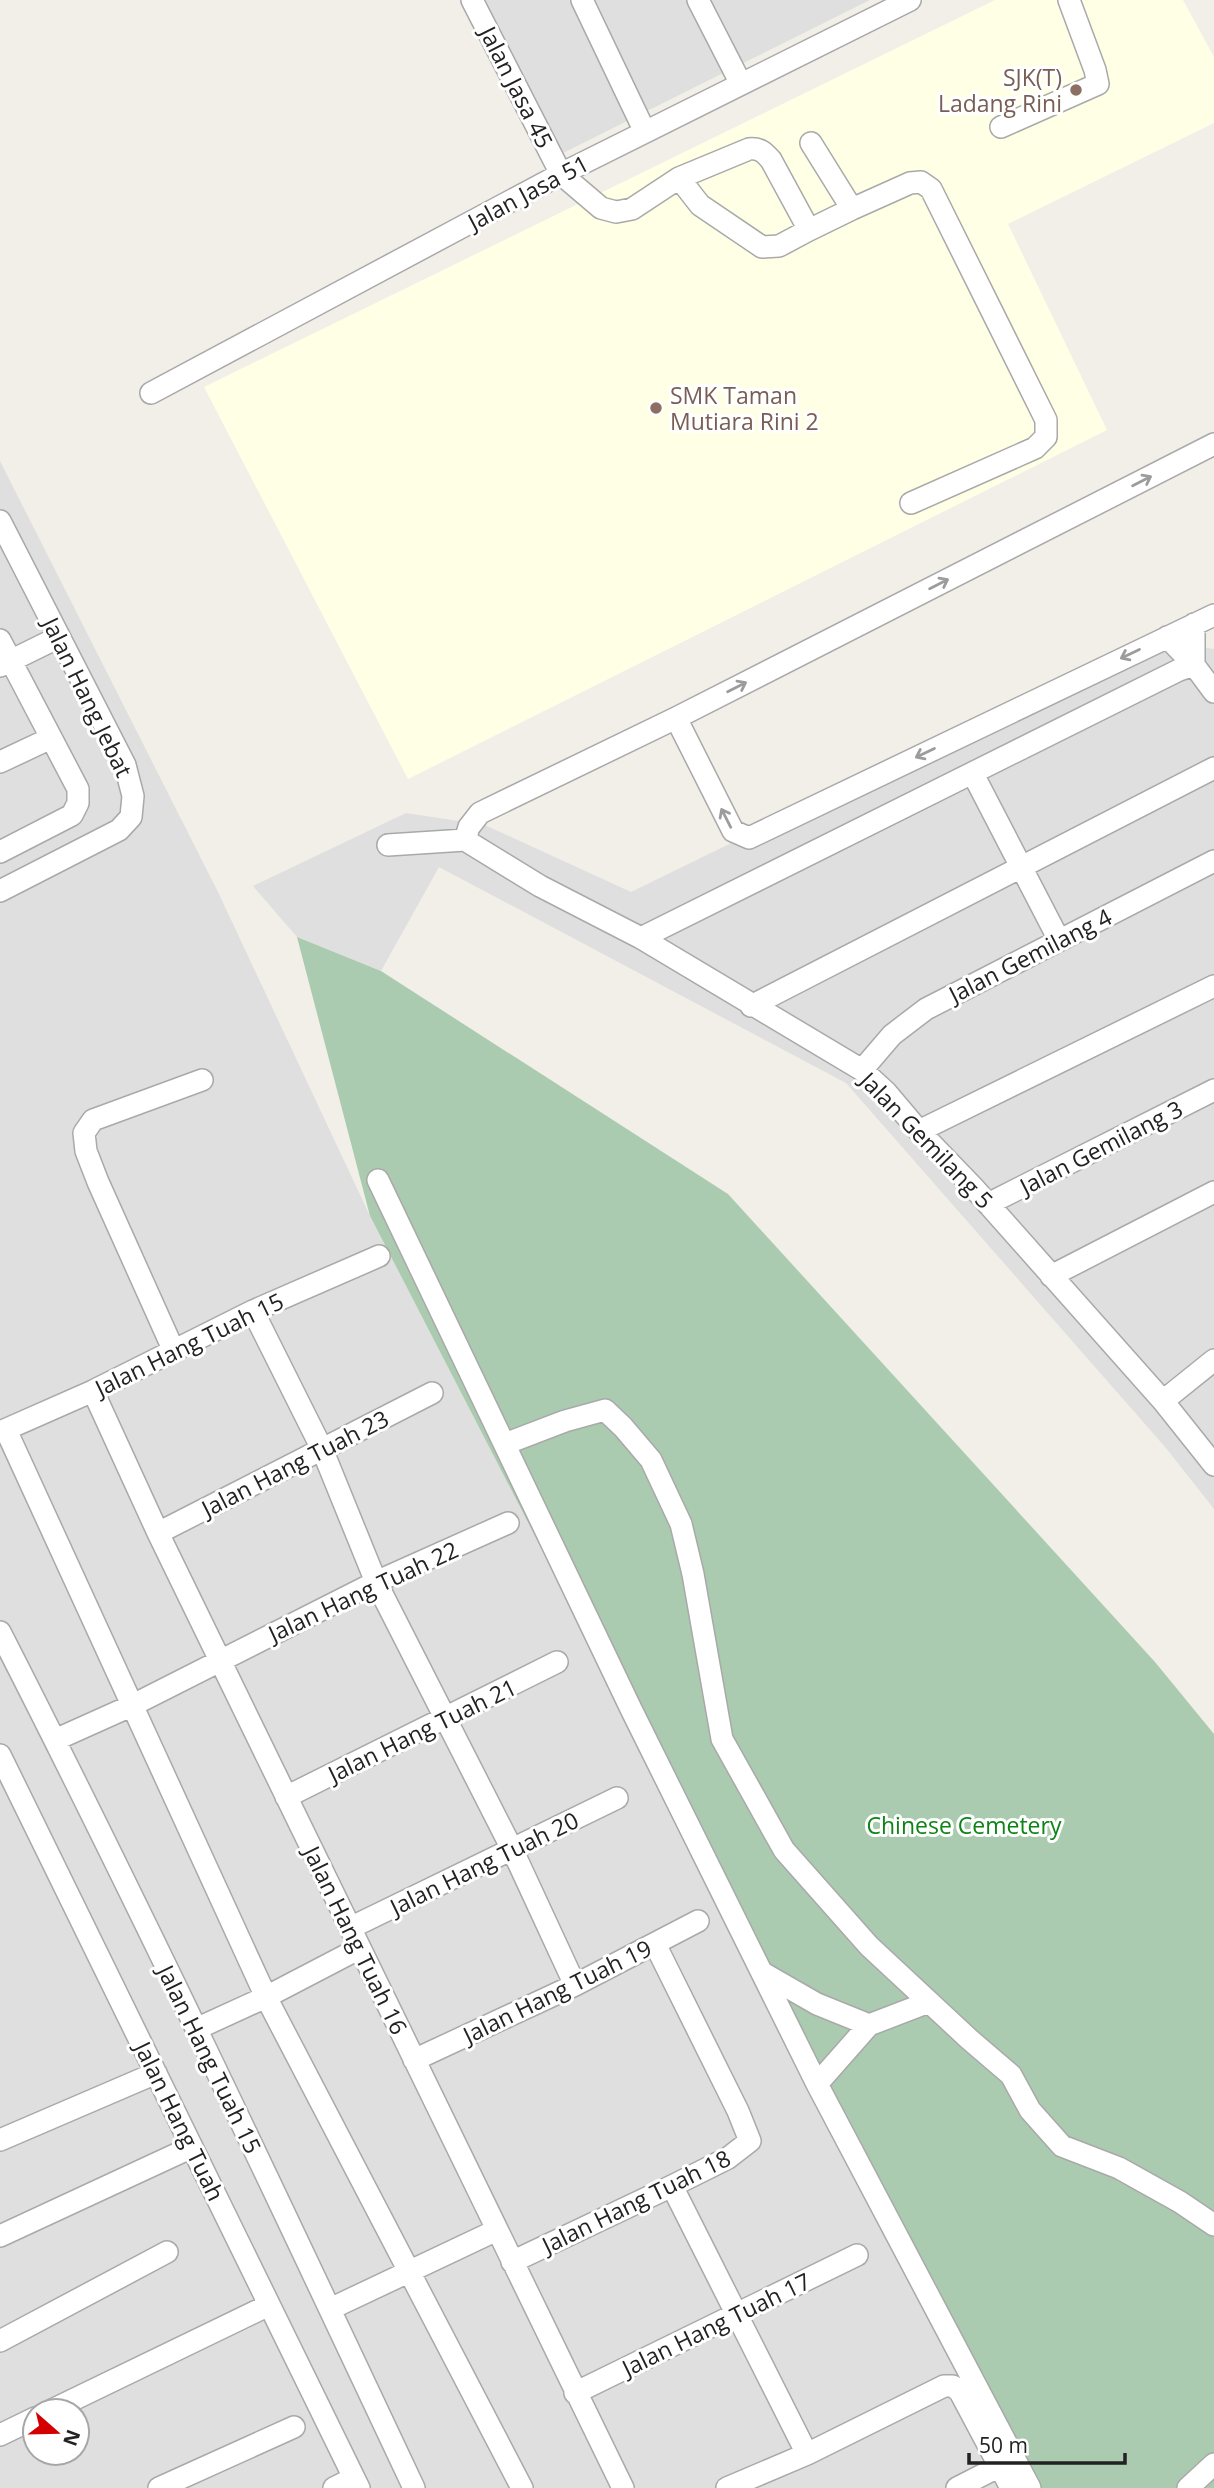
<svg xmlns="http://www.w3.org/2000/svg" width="1214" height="2488" font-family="'Open Sans',sans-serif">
	<rect width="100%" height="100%" fill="#f2efe9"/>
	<path fill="#e0dfdf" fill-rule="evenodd" d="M 484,0 L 870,0 L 561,154 Z
		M 0,461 L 218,892 L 370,1216 L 1026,2488 L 0,2488 ZM 35,2411 L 77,2411 L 77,2453 L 35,2453 Z
		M 1163,641 L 1214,649 L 1214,1509 L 1166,1448 L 846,1083 L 439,867 L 381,971 L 297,937 L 253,886 L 406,813 L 485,825 L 631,892 L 1122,652 Z"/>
	<path fill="#ffffe5" d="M 995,0 L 1183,0 L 1214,57 L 1214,123 L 1008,224 L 1107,430 L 408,779 L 204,387 Z"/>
	<path fill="#aacbaf" d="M 297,937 L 381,971 L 728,1194 L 1155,1662 L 1214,1734 L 1214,2488 L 1026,2488 L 370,1216 Z"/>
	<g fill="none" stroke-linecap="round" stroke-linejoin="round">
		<defs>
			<path id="minor" d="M 472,0 L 561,174 L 601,208 L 616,212 L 632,209 L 679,178 L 749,149 C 760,148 764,152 771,160 L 809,230 L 852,209 L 811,143
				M 582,0 L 645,132
				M 698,0 L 741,84
				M 1001,127 L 1098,84 L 1095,70 L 1069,0
				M 679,178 L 700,205 L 762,247 L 779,246 L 809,230
				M 852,209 L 910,183 L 921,182 L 931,189 L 1046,420 L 1046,437 L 1035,448 L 911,503
				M 151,393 L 561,174 L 910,0
				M 0,521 L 125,765 L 133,796 L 131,817 L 119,830 L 0,891
				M 1167,637 L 1194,665 L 1194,624
				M 0,640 L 78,789 L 78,803 L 72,815 L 0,852
				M 0,666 L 59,637
				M 676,718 L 733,831 L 749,838 L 1214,615
				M 0,762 L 51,738
				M 973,774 L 1059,940
				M 465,840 L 469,827 L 480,813 L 676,718 L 1214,444
				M 388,845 L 465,840 L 540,886 L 641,938 L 862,1070 L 886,1092 L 919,1131 L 973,1187 L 1163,1401 L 1214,1465
				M 641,938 L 1179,670 L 1194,665 L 1214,692
				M 751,1006 L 1214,768
				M 862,1070 L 892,1035 L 926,1009 L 1214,861
				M 919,1131 L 1214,986
				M 378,1180 L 631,1709 L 817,2084 L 1030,2488
				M 988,1204 L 1214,1090
				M 1051,1276 L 1214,1192
				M 253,1311 L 322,1449 L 376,1582 L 512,1849 L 575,1985
				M 173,1349 L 98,1182 L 86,1151 L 84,1133 L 93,1120 L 202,1080
				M 93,1391 L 158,1533 L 623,2488
				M 1163,1401 L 1214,1360
				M 6,1430 L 266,1997 L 522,2488
				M 0,1432 L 93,1391 L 253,1311 L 379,1256
				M 505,1444 L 565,1421 L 605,1410 L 623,1427 L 651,1460 L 681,1524 L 693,1574 L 722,1739 L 784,1850 L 869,1946 L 969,2039 L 1011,2075 L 1030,2110 L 1062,2146 L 1119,2168 L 1180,2202 L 1214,2225
				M 158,1533 L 432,1393
				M 0,1632 C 144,1914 279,2201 414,2488
				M 55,1740 L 133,1705 L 376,1582 L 508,1523
				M 0,1755 L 359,2488
				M 286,1797 L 557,1662
				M 350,1928 L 617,1798
				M 763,1973 L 817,2004 L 869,2025
				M 196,2029 L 266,1997 L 360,1948
				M 414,2060 L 575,1985 L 698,1921
				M 817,2084 L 869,2025 L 929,2002
				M 0,2140 L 156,2073
				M 672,2186 L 807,2454
				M 0,2236 L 192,2147
				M 512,2262 L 672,2186 L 728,2158 L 750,2141 L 738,2111 L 655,1944
				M 330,2309 L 497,2230
				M 0,2341 L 167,2252
				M 575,2393 L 857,2255
				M 50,2411 L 269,2305
				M 0,2435 L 35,2418
				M 159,2488 L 294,2427
				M 334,2488 L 354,2478
				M 727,2488 L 807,2454 L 944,2386 L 953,2386 L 960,2392 L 1011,2488
				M 957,2488 L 1000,2466
				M 1188,2488 L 1214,2464"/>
		</defs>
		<use href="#minor" stroke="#a9a9a9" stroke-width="24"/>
		<use href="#minor" stroke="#fff" stroke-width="21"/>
	</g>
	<defs><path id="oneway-shaft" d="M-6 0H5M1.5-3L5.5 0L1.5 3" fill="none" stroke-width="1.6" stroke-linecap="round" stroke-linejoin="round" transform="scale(1.75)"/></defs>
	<g stroke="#9c9c9c">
		<use href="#oneway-shaft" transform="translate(1142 481) rotate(-27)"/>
		<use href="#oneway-shaft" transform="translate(939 584) rotate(-27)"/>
		<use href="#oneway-shaft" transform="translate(1130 654) rotate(154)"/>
		<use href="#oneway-shaft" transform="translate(737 687) rotate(-27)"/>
		<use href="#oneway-shaft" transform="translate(925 753) rotate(154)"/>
		<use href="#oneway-shaft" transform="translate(726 818) rotate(-117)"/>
	</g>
	<g fill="#8d6e63" stroke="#fff" stroke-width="2.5">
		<circle cx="1076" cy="90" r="7"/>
		<circle cx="656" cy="408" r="7"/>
	</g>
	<g text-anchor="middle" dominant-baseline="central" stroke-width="6" stroke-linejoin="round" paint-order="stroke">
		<g font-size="23" fill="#785e54" stroke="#fff" text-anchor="end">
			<text x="1062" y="77">SJK(T)<tspan x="1062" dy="26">Ladang Rini</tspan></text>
			<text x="670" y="395" text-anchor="start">SMK Taman<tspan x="670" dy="26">Mutiara Rini 2</tspan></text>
		</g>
		<g font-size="23" fill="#222" stroke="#fff">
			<text transform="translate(517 87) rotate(63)">Jalan Jasa 45</text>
			<text transform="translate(528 192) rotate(-28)">Jalan Jasa 51</text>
			<text transform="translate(88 697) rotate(64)">Jalan Hang Jebat</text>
			<text transform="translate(1030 955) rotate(-27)">Jalan Gemilang 4</text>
			<text transform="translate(927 1140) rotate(46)">Jalan Gemilang 5</text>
			<text transform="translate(1101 1147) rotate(-27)">Jalan Gemilang 3</text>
			<text transform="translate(189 1344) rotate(-26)">Jalan Hang Tuah 15</text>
			<text transform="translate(295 1463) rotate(-27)">Jalan Hang Tuah 23</text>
			<text transform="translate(363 1591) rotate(-25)">Jalan Hang Tuah 22</text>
			<text transform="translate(422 1730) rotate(-26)">Jalan Hang Tuah 21</text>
			<text transform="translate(484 1863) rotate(-26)">Jalan Hang Tuah 20</text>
			<text transform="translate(356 1940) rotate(64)">Jalan Hang Tuah 16</text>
			<text transform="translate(557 1991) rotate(-26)">Jalan Hang Tuah 19</text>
			<text transform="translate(210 2059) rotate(64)">Jalan Hang Tuah 15</text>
			<text transform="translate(180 2121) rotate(64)">Jalan Hang Tuah</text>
			<text transform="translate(636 2201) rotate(-26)">Jalan Hang Tuah 18</text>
			<text transform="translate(716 2324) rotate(-26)">Jalan Hang Tuah 17</text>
		</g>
		<g font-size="23" fill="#0c8416" stroke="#fff">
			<text x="964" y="1825">Chinese Cemetery</text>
		</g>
	</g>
	<g transform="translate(56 2432) rotate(110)"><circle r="33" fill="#ffffff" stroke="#a7a7a7" stroke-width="2"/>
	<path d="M0-5L12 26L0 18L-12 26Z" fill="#d40000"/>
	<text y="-10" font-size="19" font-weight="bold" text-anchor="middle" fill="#222222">N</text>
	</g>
	<path d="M969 2453v10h156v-10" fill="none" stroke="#222222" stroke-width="3.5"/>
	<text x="979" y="2453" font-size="21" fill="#222222" stroke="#ffffff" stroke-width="5" paint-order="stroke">50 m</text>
</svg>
